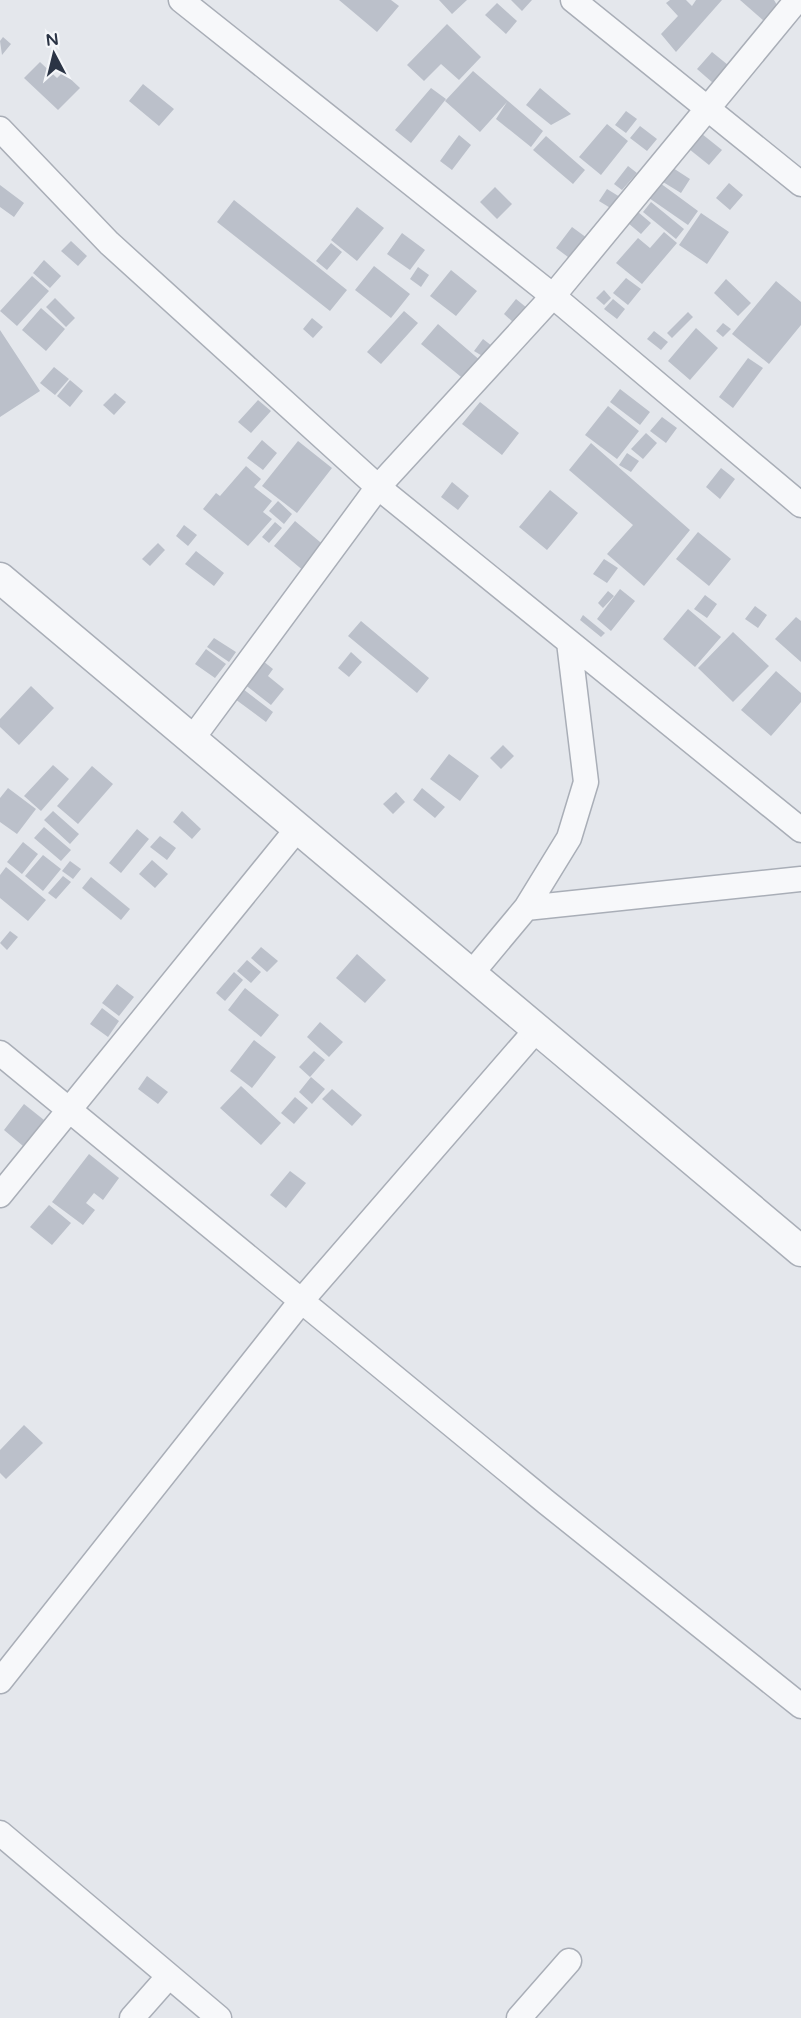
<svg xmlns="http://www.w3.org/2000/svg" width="801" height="2018" font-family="'Varela Round',sans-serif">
	<rect width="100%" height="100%" fill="#e4e7ec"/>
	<path fill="#bbc0ca" d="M 339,0 L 391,0 L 399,6 L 377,32 Z
		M 439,0 L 467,0 L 452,14 Z
		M 511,0 L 532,0 L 522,11 Z
		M 670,0 L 686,0 L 692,6 L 696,0 L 722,0 L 676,52 L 661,34 L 678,16 L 666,3 Z
		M 740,0 L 774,0 L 777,5 L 765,22 Z
		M 497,3 L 517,21 L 506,34 L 485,15 Z
		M 447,24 L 481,57 L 459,80 L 441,64 L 424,81 L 407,65 Z
		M 3,37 L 11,44 L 2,55 L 0,41 Z
		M 712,52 L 728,65 L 713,83 L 697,69 Z
		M 40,62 L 57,78 L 63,72 L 80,88 L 58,110 L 24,78 Z
		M 473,71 L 543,131 L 531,147 L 496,119 L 507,102 L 480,132 L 445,101 Z
		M 143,84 L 174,109 L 159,126 L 129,101 Z
		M 431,88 L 446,99 L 411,143 L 395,130 Z
		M 540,88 L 571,114 L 551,125 L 526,105 Z
		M 626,111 L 637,119 L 626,133 L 615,125 Z
		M 607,124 L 628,141 L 601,175 L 579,157 Z
		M 640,126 L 657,139 L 647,151 L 630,138 Z
		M 702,134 L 722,150 L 709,165 L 689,149 Z
		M 459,135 L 471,145 L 452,170 L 440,161 Z
		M 546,136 L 585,170 L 573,184 L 533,150 Z
		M 628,166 L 637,173 L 622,190 L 614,184 Z
		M 673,168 L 690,179 L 681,193 L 663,182 Z
		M 660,183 L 698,211 L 688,225 L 649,198 Z
		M 729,183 L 743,195 L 730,210 L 716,198 Z
		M 0,185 L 24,203 L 14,217 L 0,207 Z
		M 495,187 L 512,204 L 497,219 L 480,202 Z
		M 607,189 L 620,197 L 612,209 L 599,201 Z
		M 234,200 L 347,290 L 330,311 L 217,222 Z
		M 651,202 L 684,229 L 676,239 L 643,212 Z
		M 357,207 L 384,228 L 357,261 L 331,240 Z
		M 638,212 L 651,223 L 641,234 L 628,223 Z
		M 701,213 L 729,232 L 707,264 L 679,245 Z
		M 572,227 L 587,238 L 572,260 L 556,248 Z
		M 664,232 L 677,243 L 642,284 L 616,263 L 638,238 L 650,248 Z
		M 402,233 L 425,250 L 410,270 L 387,254 Z
		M 71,241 L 87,256 L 78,266 L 61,251 Z
		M 331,243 L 342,252 L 327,270 L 316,261 Z
		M 44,260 L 61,276 L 50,288 L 33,273 Z
		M 374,266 L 410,294 L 391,318 L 355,290 Z
		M 418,267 L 429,275 L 421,287 L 410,279 Z
		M 451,270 L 477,291 L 456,316 L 430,296 Z
		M 32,276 L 49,291 L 17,326 L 0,311 Z
		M 626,278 L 641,289 L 628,305 L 613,293 Z
		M 726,279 L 751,303 L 738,316 L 714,293 Z
		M 776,281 L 801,302 L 801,325 L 769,364 L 732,334 Z
		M 604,290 L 611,298 L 604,305 L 596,298 Z
		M 55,298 L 75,318 L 66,327 L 46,307 Z
		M 516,299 L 527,308 L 514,323 L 504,314 Z
		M 613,299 L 625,309 L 617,319 L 604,309 Z
		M 41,308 L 65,329 L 46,351 L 22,330 Z
		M 404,311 L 418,323 L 381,364 L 367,352 Z
		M 688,312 L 693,317 L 672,338 L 667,333 Z
		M 312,318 L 323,327 L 313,338 L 303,329 Z
		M 723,323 L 731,329 L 723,337 L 716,331 Z
		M 438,324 L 482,362 L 466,381 L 421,344 Z
		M 696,328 L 718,348 L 690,380 L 668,361 Z
		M 0,330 L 40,391 L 0,417 Z
		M 654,331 L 668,342 L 661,350 L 647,339 Z
		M 483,339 L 492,346 L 484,357 L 474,351 Z
		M 748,358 L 763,368 L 733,408 L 719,397 Z
		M 54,367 L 69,379 L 55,395 L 40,383 Z
		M 70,380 L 83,391 L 70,407 L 57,396 Z
		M 620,389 L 650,412 L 640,425 L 610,402 Z
		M 115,393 L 126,402 L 114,415 L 103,405 Z
		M 258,400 L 271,411 L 251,433 L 238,422 Z
		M 480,402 L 519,433 L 502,455 L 462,424 Z
		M 608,406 L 639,431 L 617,459 L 585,435 Z
		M 662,417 L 677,428 L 666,443 L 650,431 Z
		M 646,433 L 657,443 L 643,459 L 631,449 Z
		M 262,440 L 277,453 L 263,470 L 247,458 Z
		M 298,441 L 332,468 L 297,513 L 262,486 Z
		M 591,443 L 690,530 L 644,586 L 607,554 L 633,525 L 569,470 Z
		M 627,453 L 639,461 L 631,472 L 619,465 Z
		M 246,466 L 261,479 L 254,487 L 272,501 L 263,512 L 272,519 L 248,546 L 203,509 L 216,493 L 220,496 Z
		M 721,468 L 735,479 L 720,499 L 706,487 Z
		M 452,482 L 469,496 L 458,510 L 441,497 Z
		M 550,490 L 578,513 L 547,550 L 519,527 Z
		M 278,501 L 292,514 L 284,524 L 269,511 Z
		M 295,521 L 326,547 L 305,572 L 274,546 Z
		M 275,522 L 282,528 L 269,543 L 262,537 Z
		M 184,525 L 197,535 L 188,546 L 176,536 Z
		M 698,532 L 731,559 L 709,586 L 676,559 Z
		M 158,543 L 165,550 L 150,566 L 142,559 Z
		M 196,551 L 224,573 L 214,586 L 185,564 Z
		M 604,559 L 618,568 L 607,583 L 593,574 Z
		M 620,589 L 635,601 L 611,631 L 597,619 Z
		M 608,591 L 614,596 L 603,608 L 598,603 Z
		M 705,595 L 717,604 L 707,618 L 694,609 Z
		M 755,606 L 767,615 L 758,628 L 745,619 Z
		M 688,609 L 721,637 L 695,667 L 663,639 Z
		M 583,615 L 605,633 L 601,637 L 580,620 Z
		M 796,617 L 801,621 L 801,662 L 775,639 Z
		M 361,621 L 429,678 L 417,693 L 348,636 Z
		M 733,632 L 769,666 L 733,702 L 698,668 Z
		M 214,638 L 236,652 L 229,662 L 207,647 Z
		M 206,649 L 226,664 L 215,678 L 195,664 Z
		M 351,652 L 362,662 L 349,677 L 338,668 Z
		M 258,657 L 273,669 L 268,676 L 284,689 L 271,705 L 239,680 Z
		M 776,671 L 801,693 L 801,702 L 771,736 L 741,710 Z
		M 31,686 L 54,708 L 19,745 L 0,727 L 0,719 Z
		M 243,689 L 273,712 L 266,722 L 235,699 Z
		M 503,745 L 514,756 L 501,769 L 490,758 Z
		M 449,754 L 479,776 L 460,801 L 430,779 Z
		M 53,765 L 69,779 L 41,811 L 24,796 Z
		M 92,766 L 113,784 L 78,824 L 57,806 Z
		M 8,788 L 36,809 L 17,834 L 0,822 L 0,798 Z
		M 422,788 L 445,807 L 435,818 L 413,800 Z
		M 396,792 L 405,802 L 393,814 L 383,804 Z
		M 53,811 L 79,834 L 70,844 L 44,820 Z
		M 182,811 L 201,829 L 192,839 L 173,822 Z
		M 44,827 L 71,850 L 61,861 L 34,838 Z
		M 137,829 L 149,839 L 121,873 L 109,863 Z
		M 160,836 L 176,848 L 167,860 L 150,847 Z
		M 23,842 L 38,854 L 22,874 L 7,862 Z
		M 43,855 L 61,869 L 43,891 L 25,876 Z
		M 152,860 L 168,874 L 155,888 L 139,874 Z
		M 70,861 L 81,869 L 73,879 L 62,871 Z
		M 6,867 L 46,900 L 28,921 L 0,898 L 0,875 Z
		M 63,876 L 71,882 L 56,899 L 48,893 Z
		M 91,877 L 130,909 L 121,920 L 82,888 Z
		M 10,931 L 18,937 L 7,950 L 0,943 Z
		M 261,947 L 278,961 L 267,972 L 251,958 Z
		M 357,954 L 386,980 L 365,1003 L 336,978 Z
		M 247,960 L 261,972 L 251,983 L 237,971 Z
		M 234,972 L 243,980 L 225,1001 L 216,993 Z
		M 117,984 L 134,997 L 119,1016 L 102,1003 Z
		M 245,988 L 279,1015 L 261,1037 L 228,1010 Z
		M 102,1008 L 119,1021 L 108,1037 L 90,1024 Z
		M 320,1022 L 343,1042 L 329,1057 L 307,1037 Z
		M 254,1040 L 276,1057 L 252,1088 L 230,1071 Z
		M 314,1051 L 325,1060 L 310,1077 L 299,1067 Z
		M 147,1076 L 168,1092 L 158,1104 L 138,1089 Z
		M 311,1077 L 325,1089 L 312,1104 L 299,1092 Z
		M 241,1086 L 281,1123 L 261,1145 L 220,1108 Z
		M 332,1089 L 362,1115 L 352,1126 L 322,1099 Z
		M 295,1097 L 308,1108 L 294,1124 L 281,1113 Z
		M 24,1104 L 44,1120 L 23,1146 L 4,1130 Z
		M 89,1154 L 119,1178 L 103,1200 L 94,1193 L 86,1203 L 95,1210 L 83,1225 L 52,1202 Z
		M 290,1171 L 306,1183 L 286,1208 L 270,1195 Z
		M 49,1205 L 71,1223 L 52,1245 L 30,1227 Z
		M 24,1425 L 43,1443 L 6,1479 L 0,1473 L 0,1450 Z"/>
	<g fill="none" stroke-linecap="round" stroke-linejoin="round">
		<defs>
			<path id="minor" d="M 181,0 L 553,296 L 801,505
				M 573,0 L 801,184
				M 0,129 L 109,243 L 378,487 L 801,830
				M 192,739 L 378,487 L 553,296 L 797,0
				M 526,908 L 801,879
				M 471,974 L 526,908 L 569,838 L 586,782 L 569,642
				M 0,1053 L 546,1502 L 801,1706
				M 0,1195 L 298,828
				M 0,1681 L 302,1300 L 537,1029
				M 0,1833 L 219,2018
				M 132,2018 L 169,1976
				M 519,2018 L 569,1961"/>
			<path id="tertiary" d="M 0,578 L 801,1251"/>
		</defs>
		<use href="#minor" stroke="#a9aeb7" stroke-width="27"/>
		<use href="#tertiary" stroke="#a9aeb7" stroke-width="33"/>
		<use href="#minor" stroke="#f7f8fa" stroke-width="24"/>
		<use href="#tertiary" stroke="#f7f8fa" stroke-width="30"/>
	</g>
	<g transform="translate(54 54) rotate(353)" stroke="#f4f6f9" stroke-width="4.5" paint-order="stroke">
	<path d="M0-4.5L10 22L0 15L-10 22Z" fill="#2b3445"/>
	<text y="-9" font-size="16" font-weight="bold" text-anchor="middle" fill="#2b3445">N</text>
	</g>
</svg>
